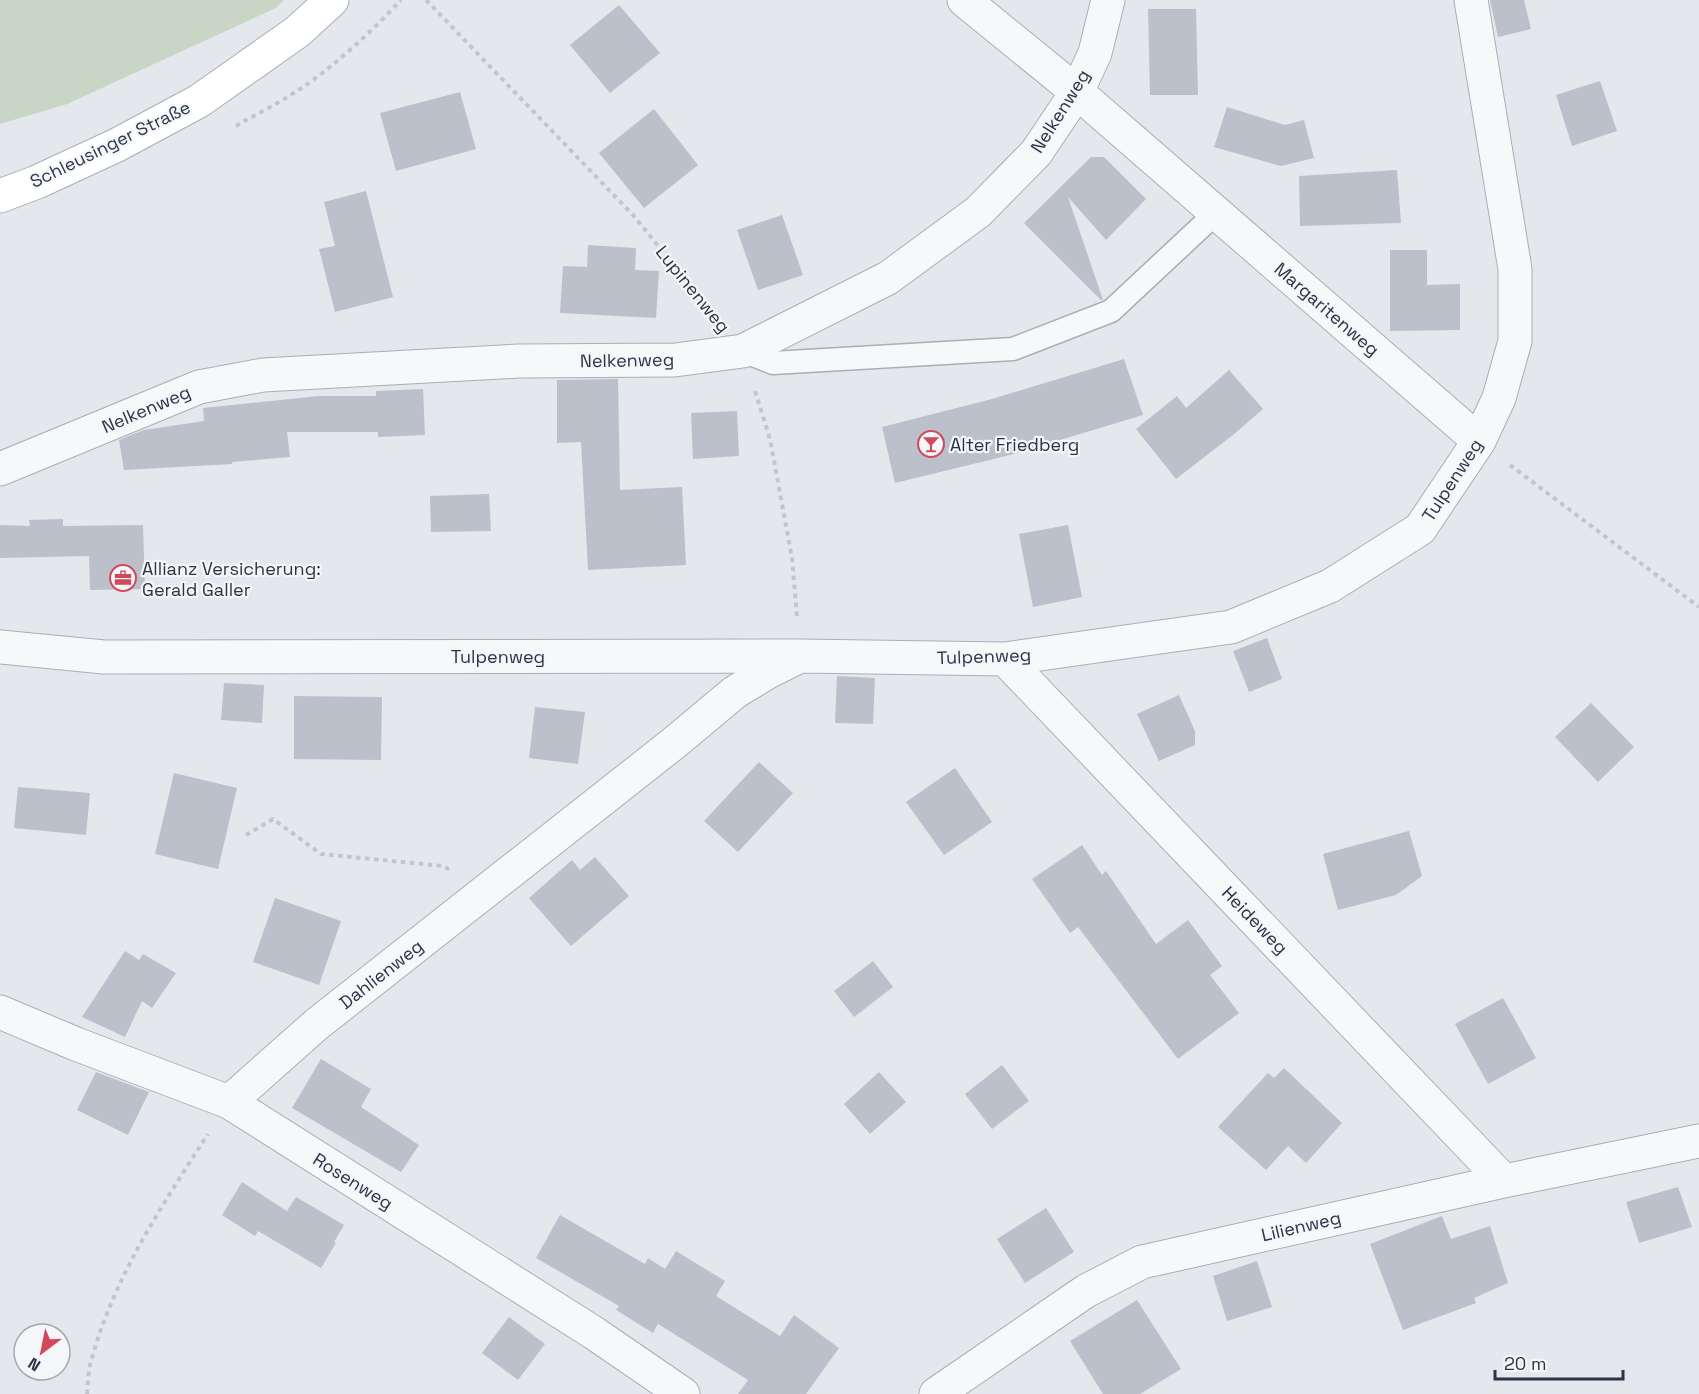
<svg xmlns="http://www.w3.org/2000/svg" width="1699" height="1394" font-family="'Space Grotesk',sans-serif">
	<rect width="100%" height="100%" fill="#e4e7ec"/>
	<path fill="#c9d6c5" d="M 0,0 L 284,0 L 276,8 L 67,104 L 0,124 Z"/>
	<path fill="#bbc0ca" d="M 1490,0 L 1524,0 L 1531,29 L 1498,37 Z
		M 619,5 L 660,53 L 610,93 L 570,45 Z
		M 1148,9 L 1196,9 L 1198,95 L 1150,95 Z
		M 1600,81 L 1617,131 L 1572,146 L 1556,95 Z
		M 460,92 L 476,149 L 396,171 L 380,113 Z
		M 1227,107 L 1285,125 L 1304,120 L 1314,158 L 1281,166 L 1214,147 Z
		M 654,109 L 698,165 L 644,208 L 599,153 Z
		M 1091,157 L 1104,157 L 1146,199 L 1106,240 L 1068,197 L 1103,300 L 1101,300 L 1024,223 Z
		M 1397,170 L 1401,223 L 1300,226 L 1299,176 Z
		M 366,191 L 393,297 L 335,312 L 319,249 L 335,246 L 324,202 Z
		M 782,215 L 803,275 L 758,290 L 737,230 Z
		M 588,245 L 636,248 L 635,270 L 659,271 L 656,318 L 560,313 L 563,266 L 587,267 Z
		M 1390,250 L 1427,250 L 1427,285 L 1460,284 L 1460,330 L 1390,331 Z
		M 1124,359 L 1143,415 L 1010,455 L 895,483 L 882,427 L 992,399 Z
		M 1229,370 L 1263,409 L 1233,435 L 1176,479 L 1136,429 L 1177,396 L 1186,408 Z
		M 618,379 L 620,490 L 682,487 L 686,565 L 588,570 L 581,442 L 557,443 L 557,380 Z
		M 423,389 L 425,435 L 378,437 L 378,432 L 287,432 L 290,457 L 232,462 L 232,464 L 124,470 L 119,440 L 144,430 L 204,421 L 203,408 L 319,396 L 376,396 L 376,391 Z
		M 737,411 L 739,456 L 693,459 L 691,413 Z
		M 489,494 L 491,531 L 431,532 L 430,496 Z
		M 63,519 L 63,526 L 143,525 L 145,589 L 90,590 L 89,556 L 0,558 L 0,525 L 30,526 L 29,520 Z
		M 1068,525 L 1082,597 L 1033,607 L 1019,534 Z
		M 1267,638 L 1282,679 L 1249,692 L 1233,651 Z
		M 837,676 L 875,678 L 873,724 L 835,723 Z
		M 224,683 L 264,685 L 262,723 L 221,720 Z
		M 1179,695 L 1195,731 L 1195,745 L 1159,761 L 1137,714 Z
		M 294,696 L 382,697 L 381,760 L 294,759 Z
		M 1591,703 L 1634,747 L 1598,782 L 1555,737 Z
		M 535,707 L 585,712 L 578,764 L 529,758 Z
		M 759,762 L 793,793 L 738,852 L 704,821 Z
		M 955,768 L 992,822 L 944,855 L 906,802 Z
		M 174,773 L 237,788 L 218,869 L 155,854 Z
		M 18,787 L 90,793 L 86,835 L 14,828 Z
		M 1409,831 L 1422,876 L 1396,895 L 1338,910 L 1323,854 Z
		M 1082,845 L 1102,875 L 1106,871 L 1156,944 L 1188,920 L 1222,966 L 1210,975 L 1239,1013 L 1178,1059 L 1078,927 L 1070,933 L 1032,879 Z
		M 595,857 L 629,896 L 571,946 L 529,898 L 572,860 L 580,870 Z
		M 275,898 L 341,921 L 319,985 L 253,962 Z
		M 125,951 L 139,960 L 143,954 L 176,973 L 152,1008 L 142,1001 L 125,1037 L 82,1017 Z
		M 873,961 L 893,987 L 854,1017 L 834,991 Z
		M 1503,998 L 1536,1058 L 1488,1084 L 1455,1024 Z
		M 321,1059 L 371,1089 L 361,1107 L 419,1145 L 401,1172 L 292,1108 Z
		M 1002,1065 L 1029,1101 L 992,1129 L 965,1094 Z
		M 1284,1068 L 1342,1123 L 1306,1163 L 1288,1146 L 1266,1170 L 1218,1127 L 1268,1073 L 1274,1078 Z
		M 96,1072 L 149,1092 L 128,1135 L 77,1110 Z
		M 879,1072 L 906,1102 L 870,1134 L 844,1104 Z
		M 242,1182 L 287,1211 L 296,1197 L 344,1225 L 334,1242 L 336,1243 L 321,1268 L 258,1231 L 255,1236 L 222,1215 Z
		M 1678,1187 L 1692,1227 L 1639,1243 L 1626,1202 Z
		M 1046,1208 L 1074,1252 L 1025,1283 L 997,1239 Z
		M 560,1215 L 645,1264 L 648,1258 L 665,1269 L 676,1251 L 725,1281 L 716,1296 L 780,1336 L 794,1315 L 839,1348 L 806,1394 L 738,1394 L 748,1380 L 658,1324 L 653,1333 L 616,1310 L 619,1306 L 536,1258 Z
		M 1442,1216 L 1451,1239 L 1490,1226 L 1508,1283 L 1474,1298 L 1476,1303 L 1403,1330 L 1370,1244 Z
		M 1257,1261 L 1272,1307 L 1227,1321 L 1213,1276 Z
		M 1137,1300 L 1181,1369 L 1140,1394 L 1103,1394 L 1070,1341 Z
		M 509,1317 L 545,1344 L 518,1380 L 482,1353 Z"/>
	<g fill="none" stroke-linecap="round" stroke-linejoin="round">
		<defs>
			<path id="service" d="M 743,351 L 773,363 L 1013,349 L 1111,311 L 1216,213"/>
			<path id="minor" d="M 964,0 L 1077,92 L 1479,441
				M 0,469 L 199,387 L 263,375 L 519,361 L 675,360 L 743,351 L 888,278 L 978,212 L 1036,153 L 1077,92 L 1095,53 L 1108,0
				M 0,647 L 104,657 L 800,656 L 1005,659 L 1231,627 L 1330,586 L 1420,529 L 1479,441 L 1499,398 L 1515,341 L 1515,269 L 1471,0
				M 1005,659 L 1504,1181
				M 0,1012 L 76,1044 L 229,1102 L 594,1333 L 683,1394
				M 229,1102 L 317,1024 L 674,743 L 735,692 L 768,672 L 796,658
				M 936,1394 L 1086,1291 L 1142,1262 L 1504,1181 L 1699,1141"/>
			<path id="secondary" d="M 0,196 L 37,182 L 117,145 L 199,101 L 297,32 L 332,0"/>
		</defs>
		<use href="#service" stroke="#a9aeb7" stroke-width="25"/>
		<use href="#minor" stroke="#a9aeb7" stroke-width="35"/>
		<use href="#secondary" stroke="#a9aeb7" stroke-width="35"/>
		<path stroke="#c2c5cb" stroke-width="4" stroke-dasharray="4.5 4.5" stroke-linecap="butt" d="M 426,0 L 633,215 L 714,315
			M 236,126 C 257,114 279,103 300,89 C 335,66 372,31 401,0
			M 755,391 L 770,439 L 792,558 L 797,617
			M 1510,465 L 1699,607
			M 246,835 L 273,819 L 321,854 L 443,866 L 450,870
			M 87,1394 C 88,1382 88,1369 92,1358 C 114,1277 163,1204 208,1134"/>
		<use href="#service" stroke="#f7f8fa" stroke-width="22"/>
		<use href="#minor" stroke="#f7f8fa" stroke-width="33"/>
		<use href="#secondary" stroke="#fff" stroke-width="33"/>
	</g>
	<defs>
		<symbol id="bar-ring" viewBox="-11 -11 22 22"><circle r="9.5" fill="#f4f6f9" stroke="#d1495b" stroke-width="1.5"/><path d="M-6-5H6L.8 .8V4.5H3.5V6h-7V4.5H-.8V.8Z" fill="#d1495b"/></symbol>
		<symbol id="office-ring" viewBox="-11 -11 22 22"><circle r="9.5" fill="#f4f6f9" stroke="#d1495b" stroke-width="1.5"/><path d="M-6-3h4V-5.5h4V-3h4V5H-6ZM-1-4.5V-3h2v-1.5ZM-6 0V1H6V0Z" fill="#d1495b"/></symbol>
	</defs>
	<g fill-rule="evenodd">
		<use href="#bar-ring" x="916" y="429" width="30" height="30"/>
		<use href="#office-ring" x="108" y="563" width="30" height="30"/>
	</g>
	<g text-anchor="middle" dominant-baseline="central" stroke-width="4.5" stroke-linejoin="round" paint-order="stroke">
		<g font-size="18" fill="#2b3445" stroke="#f4f6f9">
			<text transform="translate(1060 111) rotate(-58)">Nelkenweg</text>
			<text transform="translate(110 144) rotate(-26)">Schleusinger Straße</text>
			<text transform="translate(693 289) rotate(51)">Lupinenweg</text>
			<text transform="translate(1327 309) rotate(41)">Margaritenweg</text>
			<text transform="translate(627 360) rotate(-1)">Nelkenweg</text>
			<text transform="translate(146 409) rotate(-23)">Nelkenweg</text>
			<text transform="translate(1452 480) rotate(-57)">Tulpenweg</text>
			<text x="498" y="656">Tulpenweg</text>
			<text transform="translate(984 656) rotate(-2)">Tulpenweg</text>
			<text transform="translate(1255 920) rotate(46)">Heideweg</text>
			<text transform="translate(381 974) rotate(-38)">Dahlienweg</text>
			<text transform="translate(353 1181) rotate(32)">Rosenweg</text>
			<text transform="translate(1301 1226) rotate(-13)">Lilienweg</text>
		</g>
		<g font-size="18" fill="#2b3445" stroke="#f4f6f9" text-anchor="start">
			<text x="950" y="444">Alter Friedberg</text>
			<text x="142" y="568">Allianz Versicherung:<tspan x="142" dy="21">Gerald Galler</tspan></text>
		</g>
	</g>
	<g transform="translate(42 1352) rotate(212)"><circle r="28" fill="#f4f6f9" stroke="#a4a8b1" stroke-width="1.5"/>
	<path d="M0-4.5L10 22L0 15L-10 22Z" fill="#d1495b"/>
	<text y="-9" font-size="16" font-weight="bold" text-anchor="middle" fill="#2b3445">N</text>
	</g>
	<path d="M1495 1370v9h128v-9" fill="none" stroke="#2b3445" stroke-width="3"/>
	<text x="1504" y="1370" font-size="18" fill="#2b3445" stroke="#f4f6f9" stroke-width="4.5" paint-order="stroke">20 m</text>
</svg>
